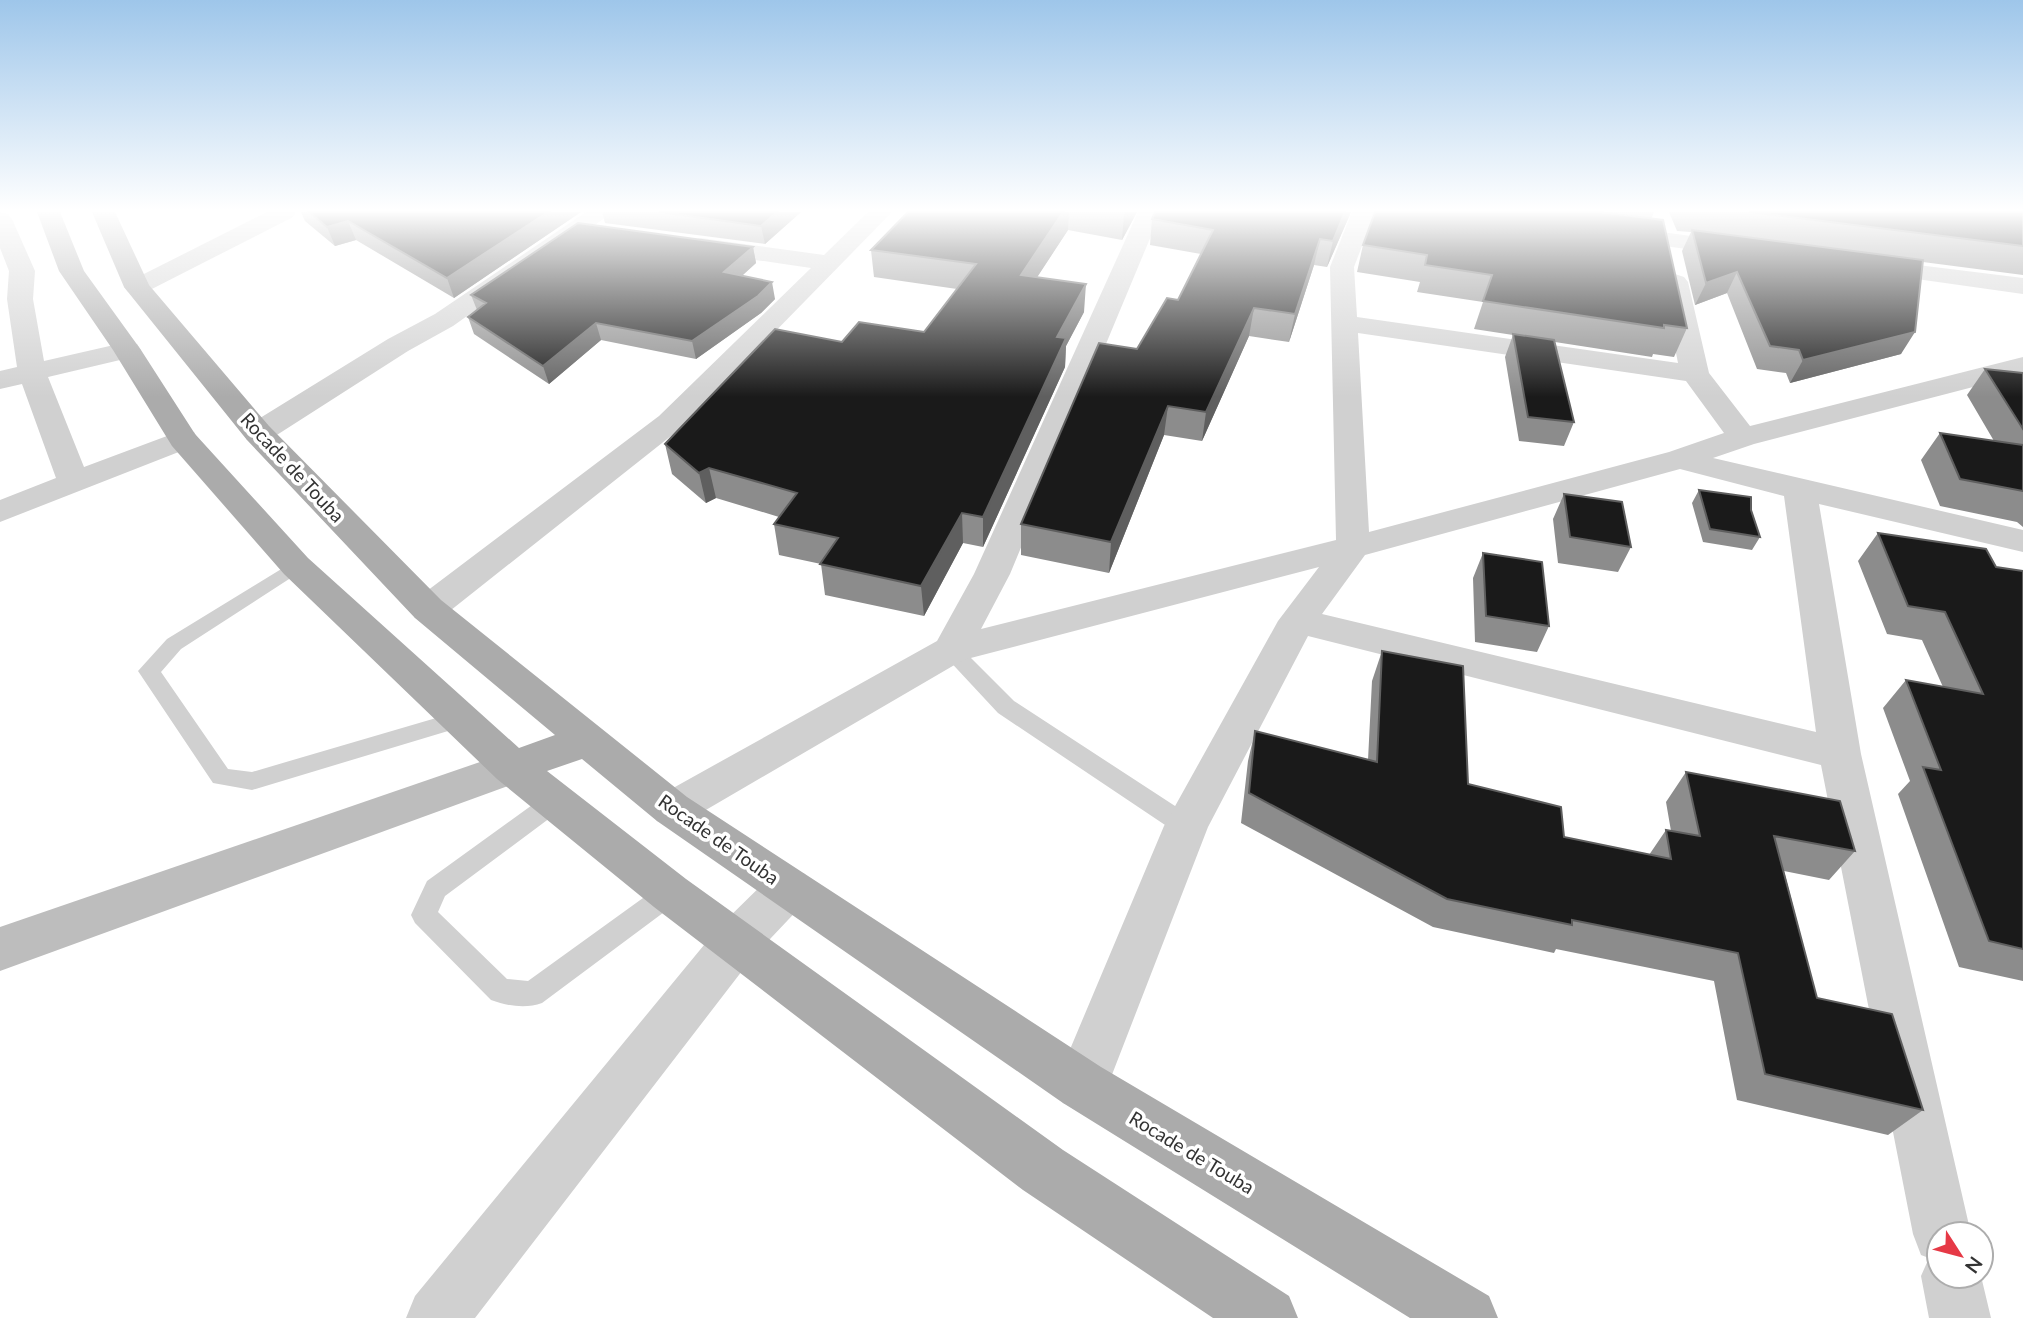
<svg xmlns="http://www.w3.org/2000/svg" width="2023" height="1318" font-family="Lato,sans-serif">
	<rect width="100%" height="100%" fill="#fff"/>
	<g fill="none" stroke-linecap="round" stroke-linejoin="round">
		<path fill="#d0d0d0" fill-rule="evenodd" d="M 296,560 L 303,562 L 306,566 L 303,570 L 181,649 L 161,672 L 228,769 L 252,772 L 460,711 L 468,713 L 471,719 L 468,725 L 252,790 L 213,783 L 138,671 L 167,639 Z
			M 951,643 L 958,645 L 1014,701 L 1195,819 L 1198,826 L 1195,833 L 1186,836 L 1177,833 L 998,713 L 944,655 L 941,650 L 944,645 Z
			M 554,793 L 562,795 L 566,802 L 562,809 L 445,896 L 438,912 L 507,979 L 528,981 L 661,885 L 670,882 L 679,885 L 683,893 L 679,901 L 542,1003 C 526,1009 507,1006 491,1000 L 415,923 L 411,915 L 427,881 L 546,795 Z"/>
		<path fill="#d0d0d0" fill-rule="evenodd" d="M 0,212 L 8,214 L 12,219 L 35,271 L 33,299 L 44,361 L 127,342 L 137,344 L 141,350 L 137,356 L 48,377 L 84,467 L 183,430 L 194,432 L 198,439 L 194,446 L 0,522 L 0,500 L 56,478 L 22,384 L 0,389 L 0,371 L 17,367 L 7,299 L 9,271 L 0,248 Z
			M 267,212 L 296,212 L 293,217 L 146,292 L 137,295 L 128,292 L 124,287 L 128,282 Z
			M 586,212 L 613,212 L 453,326 L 408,351 L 269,440 L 258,442 L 247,440 L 243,433 L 247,426 L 388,339 L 435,314 Z
			M 868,212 L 892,212 L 681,428 L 441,618 L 428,621 L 415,618 L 410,609 L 415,600 L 659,416 L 811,268 L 701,252 L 692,250 L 689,245 L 692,240 L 701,238 L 824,255 Z
			M 1138,212 L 1161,212 L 1010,574 L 981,629 L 1336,540 L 1330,267 L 1352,212 L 1375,212 L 1354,267 L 1357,317 L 1678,363 L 1662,282 L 1666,277 L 1675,274 L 1684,277 L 1688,282 L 1709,373 L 1750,426 L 2023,357 L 2023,374 L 1754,444 L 1713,458 L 2023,530 L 2023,552 L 1819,504 L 1861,754 L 1971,1234 L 1939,1234 L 1939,1276 L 1981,1276 L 1991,1318 L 1929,1318 L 1921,1276 L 1929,1258 L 1921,1255 L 1913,1234 L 1821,765 L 1308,636 L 1208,827 L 1101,1103 L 1082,1111 L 1063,1103 L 1055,1085 L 1164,826 L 1278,621 L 1319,567 L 963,660 L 687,821 L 672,827 L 657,821 L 650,809 L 657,797 L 937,641 L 974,574 ZM 1358,333 L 1686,381 L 1724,433 L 1669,452 L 1369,532 ZM 1680,469 L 1784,496 L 1816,732 L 1322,614 L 1365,555 Z
			M 1616,226 L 1736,242 L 1745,244 L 1748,249 L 1745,254 L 1736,256 L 1608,238 L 1604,233 L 1608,228 Z
			M 1869,259 L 2023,278 L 2023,294 L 1860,271 L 1857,266 L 1860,261 Z"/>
		<path fill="#d0d0d0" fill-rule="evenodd" d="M 789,868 L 805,874 L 812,888 L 805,902 L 752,958 L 475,1318 L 406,1318 L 415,1296 L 718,928 L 773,874 Z"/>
		<path fill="#bdbdbd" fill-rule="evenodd" d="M 512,751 L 527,755 L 533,767 L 527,779 L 0,971 L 0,927 Z"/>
		<path fill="#ababab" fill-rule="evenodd" d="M 37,212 L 60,212 L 84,271 L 141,350 L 195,434 L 308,558 L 519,748 L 555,735 L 415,618 L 247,440 L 124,287 L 92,212 L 115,212 L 149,285 L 269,426 L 441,600 L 687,797 L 1101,1067 L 1489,1296 L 1498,1318 L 1410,1318 L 1063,1103 L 657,821 L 582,759 L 547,771 L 686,879 L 1063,1150 L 1289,1296 L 1298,1318 L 1213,1318 L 1023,1190 L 654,907 L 497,779 L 284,574 L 172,446 L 113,350 L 59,271 Z"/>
	</g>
	<path fill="#8c8c8c" d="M 301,212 L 581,212 L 454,298 L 356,240 L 335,246 L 305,221 Z
		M 602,212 L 801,212 L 765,244 L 605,223 Z
		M 908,212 L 1137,212 L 1122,240 L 1068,230 L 1037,277 L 1084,312 L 1066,346 L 1065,367 L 983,547 L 963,543 L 924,616 L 825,595 L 821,564 L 779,555 L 774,524 L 779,517 L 716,498 L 706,503 L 672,474 L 665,444 L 842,342 L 924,332 L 957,289 L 874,277 L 871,250 Z
		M 1351,212 L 1327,267 L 1314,265 L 1289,342 L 1249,336 L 1202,441 L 1164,435 L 1109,573 L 1021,555 L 1021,524 L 1137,349 L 1178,300 L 1201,254 L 1150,245 L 1152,219 Z
		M 1375,212 L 1654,212 L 1651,219 L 1687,328 L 1674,357 L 1653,354 L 1652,357 L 1555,342 L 1574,422 L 1564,446 L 1519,441 L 1505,357 L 1513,335 L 1474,329 L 1483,302 L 1417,292 L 1420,282 L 1357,272 L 1363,245 Z
		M 1669,212 L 2023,212 L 2023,275 L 1923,262 L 1901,354 L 1790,383 L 1786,373 L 1757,369 L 1727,293 L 1695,305 L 1682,251 L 1691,232 L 1677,231 Z
		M 753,247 L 756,263 L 742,276 L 775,299 L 761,313 L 696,359 L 601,340 L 549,384 L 474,334 L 468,317 L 477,310 L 471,295 Z
		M 1985,369 L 2023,373 L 2023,527 L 2017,522 L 1940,506 L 1921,460 L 1940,433 L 1994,441 L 1967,395 Z
		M 1699,490 L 1751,510 L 1760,537 L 1752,550 L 1703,542 L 1692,503 Z
		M 1564,494 L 1631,547 L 1618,572 L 1558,563 L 1553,519 Z
		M 1878,533 L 1996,567 L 2023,571 L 2023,981 L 1959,967 L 1898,794 L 1910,781 L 1883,708 L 1906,680 L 1943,687 L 1922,640 L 1887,634 L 1858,561 Z
		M 1483,553 L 1549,626 L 1537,652 L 1475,642 L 1473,578 Z
		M 1382,651 L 1468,784 L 1564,837 L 1649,855 L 1666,830 L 1671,831 L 1666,802 L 1686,772 L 1855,851 L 1829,880 L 1784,871 L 1817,998 L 1923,1110 L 1888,1135 L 1737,1100 L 1714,981 L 1556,949 L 1554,953 L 1433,927 L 1241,823 L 1248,761 L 1255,731 L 1368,760 L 1372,681 Z"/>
	<path fill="#5f5f5f" d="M 548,212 L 581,212 L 454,298 L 447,278 Z
		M 777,212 L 801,212 L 765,244 L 761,226 Z
		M 1063,212 L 1069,212 L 1068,230 L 1021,302 L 1021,275 Z
		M 1125,212 L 1137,212 L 1122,240 L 1124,214 Z
		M 1345,212 L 1351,212 L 1327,267 L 1333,241 Z
		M 348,221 L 356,240 L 335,246 L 327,227 Z
		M 1320,239 L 1314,265 L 1289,342 L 1295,314 Z
		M 753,247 L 756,263 L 727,289 L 724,272 Z
		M 1737,272 L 1727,293 L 1695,305 L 1706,283 Z
		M 772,282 L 775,299 L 761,313 L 696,359 L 692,341 Z
		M 1086,284 L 1084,312 L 1066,346 L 1065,367 L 983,547 L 983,517 L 1057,337 Z
		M 1254,308 L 1249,336 L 1202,441 L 1206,412 Z
		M 596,323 L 601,340 L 549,384 L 543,366 Z
		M 1915,332 L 1901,354 L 1790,383 L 1803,360 Z
		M 1168,406 L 1164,435 L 1109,573 L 1111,542 Z
		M 709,468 L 716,498 L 706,503 L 699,473 Z
		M 962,513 L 963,543 L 924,616 L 921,586 Z"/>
	<path fill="#1a1a1a" stroke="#5f5f5f" stroke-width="2" d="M 309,212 L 548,212 L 447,278 L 348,221 L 327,227 Z
		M 659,212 L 777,212 L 761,226 Z
		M 908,212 L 1063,212 L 1021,275 L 1086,284 L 1057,337 L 1066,338 L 983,517 L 962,513 L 921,586 L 820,564 L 838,538 L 774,524 L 797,493 L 709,468 L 699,473 L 665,444 L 775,329 L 842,342 L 859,322 L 924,332 L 976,264 L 871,250 Z
		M 1155,212 L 1345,212 L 1333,241 L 1320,239 L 1295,314 L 1254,308 L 1206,412 L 1168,406 L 1111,542 L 1021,524 L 1099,343 L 1137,349 L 1167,298 L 1178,300 L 1213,230 L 1152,219 Z
		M 1375,212 L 1600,212 L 1663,220 L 1687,328 L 1664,325 L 1664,328 L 1483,301 L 1492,275 L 1425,265 L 1427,255 L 1363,245 Z
		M 1749,212 L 2023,212 L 2023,246 Z
		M 578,223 L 753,247 L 724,272 L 772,282 L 758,296 L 692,341 L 596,323 L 543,366 L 468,317 L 486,303 L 471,295 Z
		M 1692,230 L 1923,260 L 1915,332 L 1803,360 L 1799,350 L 1770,346 L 1737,272 L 1706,283 Z
		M 1513,334 L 1554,340 L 1574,422 L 1528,417 Z
		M 1985,369 L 2023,373 L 2023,429 Z
		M 1940,433 L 2023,445 L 2023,491 L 1960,479 Z
		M 1699,490 L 1751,497 L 1751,510 L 1760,537 L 1710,529 Z
		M 1564,494 L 1622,502 L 1631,547 L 1570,537 Z
		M 1878,533 L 1986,549 L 1996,567 L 2023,571 L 2023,949 L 1989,941 L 1923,767 L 1941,770 L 1906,680 L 1983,694 L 1945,612 L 1908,606 Z
		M 1483,553 L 1542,562 L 1549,626 L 1486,616 Z
		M 1382,651 L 1463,666 L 1468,784 L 1561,807 L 1564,837 L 1671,859 L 1666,830 L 1700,836 L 1686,772 L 1840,801 L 1855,851 L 1774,836 L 1817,998 L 1892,1014 L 1923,1110 L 1765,1074 L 1738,953 L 1572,920 L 1572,925 L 1447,899 L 1249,793 L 1255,731 L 1377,762 Z"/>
	<linearGradient id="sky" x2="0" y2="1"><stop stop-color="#9ec6ea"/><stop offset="0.53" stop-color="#fff"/><stop offset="1" stop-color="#fff" stop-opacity="0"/></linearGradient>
	<rect width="2023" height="397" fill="url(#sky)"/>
	<g text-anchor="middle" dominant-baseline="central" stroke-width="7" stroke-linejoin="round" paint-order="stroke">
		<g font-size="19" fill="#333" stroke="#fff">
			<text transform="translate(293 467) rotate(47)">Rocade de Touba</text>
			<text transform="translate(719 839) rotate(35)">Rocade de Touba</text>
			<text transform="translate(1192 1152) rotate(31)">Rocade de Touba</text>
		</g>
	</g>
	<g transform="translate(1960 1255) rotate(126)"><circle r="33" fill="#ffffff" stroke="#adadad" stroke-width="2"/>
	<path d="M0-5L12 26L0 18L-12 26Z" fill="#e63946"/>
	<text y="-10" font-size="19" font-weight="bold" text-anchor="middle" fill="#333333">N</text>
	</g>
</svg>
